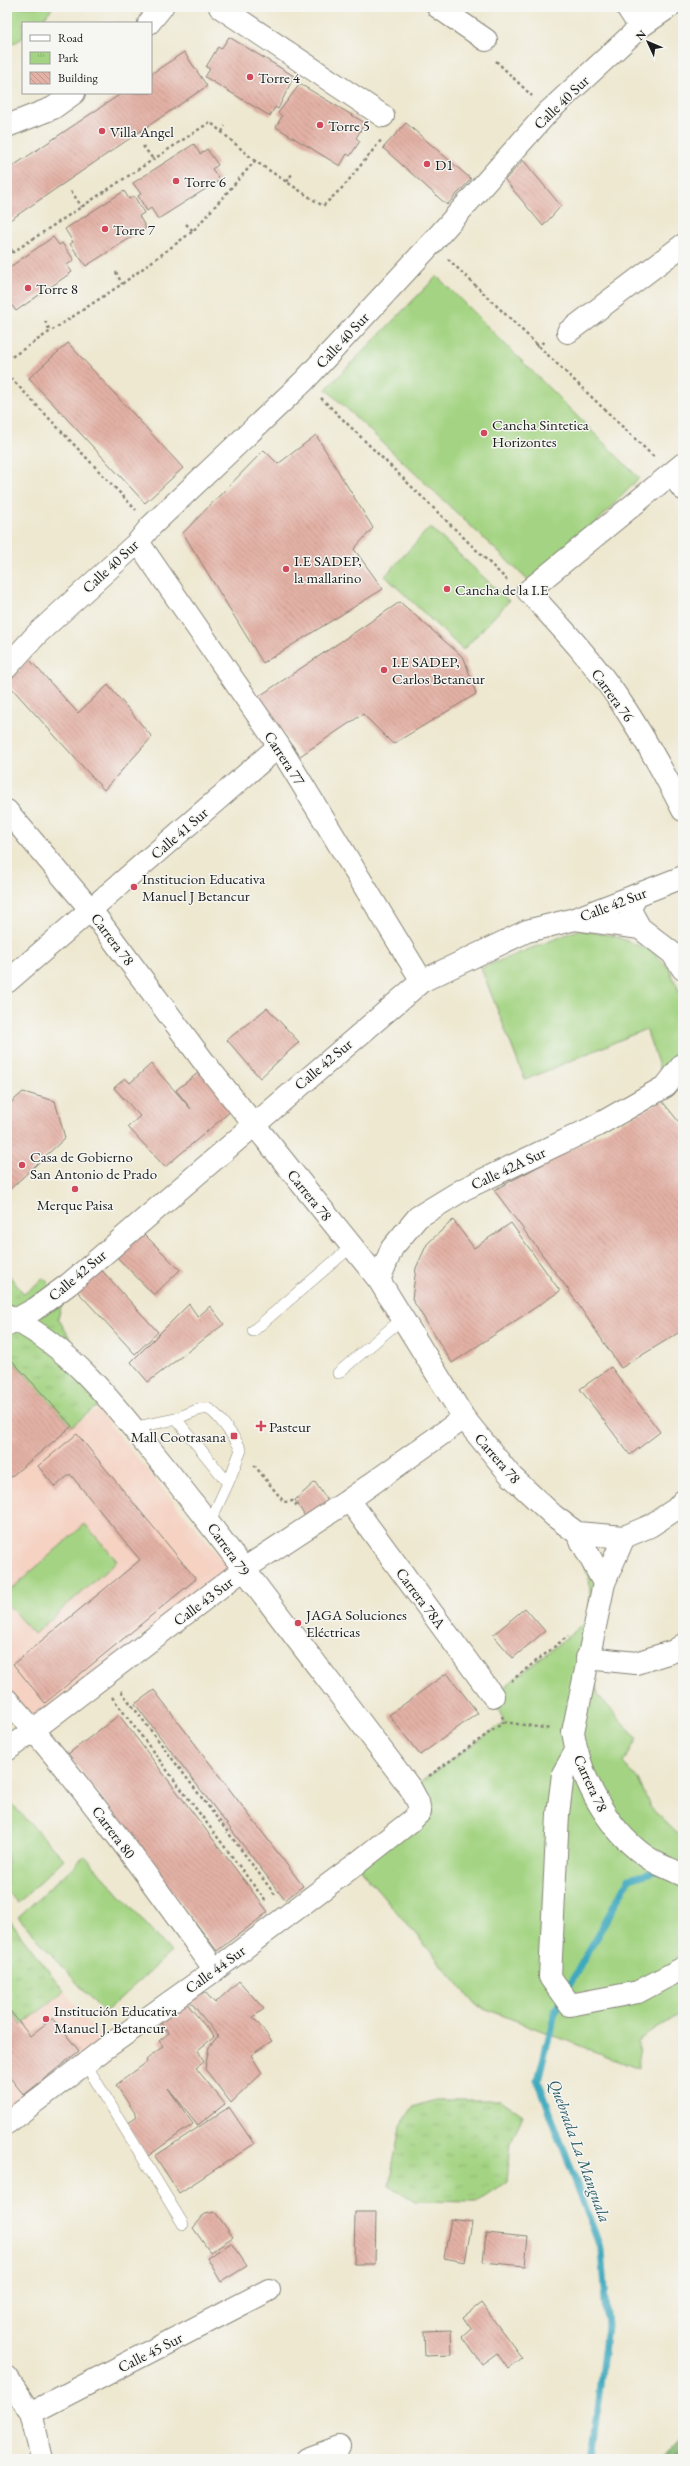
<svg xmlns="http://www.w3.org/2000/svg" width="690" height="2466" font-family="'EB Garamond',serif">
	<defs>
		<pattern id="forest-firs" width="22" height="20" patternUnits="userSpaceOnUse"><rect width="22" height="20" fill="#83b671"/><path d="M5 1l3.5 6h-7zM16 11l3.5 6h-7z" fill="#6a935c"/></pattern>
		<pattern id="park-tufts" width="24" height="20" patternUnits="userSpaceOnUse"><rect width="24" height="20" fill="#a4d483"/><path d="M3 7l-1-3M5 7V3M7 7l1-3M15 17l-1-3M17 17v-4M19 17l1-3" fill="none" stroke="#8db571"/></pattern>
		<pattern id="building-back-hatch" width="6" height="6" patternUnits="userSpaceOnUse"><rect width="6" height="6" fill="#e3b1a5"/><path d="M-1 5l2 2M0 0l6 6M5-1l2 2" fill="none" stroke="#c2988d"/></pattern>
	</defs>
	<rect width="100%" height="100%" fill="#f6f6f2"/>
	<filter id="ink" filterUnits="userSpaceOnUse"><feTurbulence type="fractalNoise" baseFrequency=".025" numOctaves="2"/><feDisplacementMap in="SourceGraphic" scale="8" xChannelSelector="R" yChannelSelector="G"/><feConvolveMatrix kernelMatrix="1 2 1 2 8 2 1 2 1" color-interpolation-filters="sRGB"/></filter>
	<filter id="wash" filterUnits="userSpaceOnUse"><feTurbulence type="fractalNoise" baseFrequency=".012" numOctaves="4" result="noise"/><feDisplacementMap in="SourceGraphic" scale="16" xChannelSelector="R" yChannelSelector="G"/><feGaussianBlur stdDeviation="0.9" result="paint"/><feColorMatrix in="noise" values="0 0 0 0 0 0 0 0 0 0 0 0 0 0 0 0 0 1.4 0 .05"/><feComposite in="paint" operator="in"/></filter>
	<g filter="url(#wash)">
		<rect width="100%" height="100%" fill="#eee8d0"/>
		<path fill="#f5d2c2" d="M 97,1410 L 228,1567 L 34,1719 L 7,1691 L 7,1480 L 72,1426 Z
			M 7,1917 L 107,2047 L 7,2123 Z"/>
		<path fill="#a4d483" stroke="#607850" d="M 7,7 L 53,7 L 40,23 L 23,23 L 23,38 L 7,47 Z
			M 437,276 L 639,478 L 535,587 L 326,389 Z
			M 430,527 L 509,601 L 463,650 L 385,576 Z
			M 578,930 L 615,936 L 652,951 L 669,968 L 683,1000 L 683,1037 L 681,1046 L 662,1075 L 646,1029 L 525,1080 L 481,968 Z
			M 85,1524 L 117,1561 L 34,1634 L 7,1604 L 7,1593 Z
			M 577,1533 L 604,1583 L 587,1658 L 599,1696 L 637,1739 L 623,1763 L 638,1779 L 650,1807 L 683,1839 L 683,2017 L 680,2014 L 638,2041 L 639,2069 L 476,2005 L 356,1864 L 411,1821 L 411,1789 L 504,1722 L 493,1696 L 589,1620 L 590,1585 Z
			M 9,1801 L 64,1859 L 18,1903 L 7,1892 L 7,1803 Z
			M 85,1856 L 171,1952 L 104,2013 L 18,1917 Z"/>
		<path fill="url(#forest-firs)" stroke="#506946" d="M 683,2435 L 683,2459 L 659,2459 Z"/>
		<path fill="url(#park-tufts)" stroke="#607850" d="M 7,1273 L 24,1294 L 44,1278 L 63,1301 L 58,1318 L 86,1365 L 111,1395 L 72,1426 L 7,1355 Z
			M 7,1917 L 64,1991 L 22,2025 L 7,2005 Z
			M 436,2100 L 501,2100 L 523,2115 L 511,2143 L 507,2182 L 477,2202 L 416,2201 L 389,2185 L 400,2127 L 413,2107 Z"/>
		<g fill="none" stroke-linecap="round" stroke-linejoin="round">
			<path stroke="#3ea9be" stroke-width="7" d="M 591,2459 L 607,2327 L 601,2250 L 538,2080 L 556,2009 L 629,1879 L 660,1870"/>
		</g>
		<g id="blocks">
			<path fill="url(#building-back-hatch)" d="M 229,37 L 294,76 L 278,109 L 275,107 L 270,116 L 205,77 L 210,69 L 206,67 L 218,47 L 221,49 Z
				M 184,52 L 207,86 L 7,222 L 7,170 L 122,93 L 151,93 L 151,74 Z
				M 300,84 L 365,123 L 356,138 L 360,141 L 350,156 L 347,154 L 340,166 L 276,127 L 282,116 L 278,113 Z
				M 406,123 L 471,179 L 447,205 L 383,148 Z
				M 194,144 L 200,154 L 207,149 L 218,165 L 212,169 L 220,180 L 158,219 L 151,208 L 147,211 L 138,196 L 141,194 L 133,183 Z
				M 523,160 L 561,206 L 543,226 L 505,180 Z
				M 124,191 L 129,199 L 134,196 L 144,213 L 139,216 L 146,228 L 86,266 L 70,244 L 73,242 L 65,229 Z
				M 53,237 L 59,245 L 62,243 L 74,260 L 67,265 L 72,272 L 16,311 L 10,303 L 7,305 L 7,269 Z
				M 68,343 L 183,468 L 145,503 L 29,378 Z
				M 316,435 L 373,528 L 354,549 L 383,589 L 263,663 L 183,533 L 264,450 L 278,464 Z
				M 400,602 L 464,658 L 476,694 L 393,744 L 363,714 L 300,756 L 258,697 Z
				M 29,659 L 78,713 L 108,685 L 152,737 L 104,790 L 7,683 Z
				M 267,1008 L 299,1042 L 260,1078 L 227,1040 Z
				M 151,1064 L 191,1109 L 176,1090 L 207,1066 L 238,1105 L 165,1167 L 128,1127 L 140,1116 L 114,1088 L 125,1078 L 130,1083 Z
				M 23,1092 L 55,1101 L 65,1138 L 7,1192 L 7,1106 Z
				M 662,1101 L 683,1127 L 683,1330 L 621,1368 L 567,1288 L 494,1190 Z
				M 453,1220 L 474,1248 L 511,1223 L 560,1291 L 452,1363 L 412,1299 L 416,1268 L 427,1244 Z
				M 139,1229 L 180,1270 L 154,1295 L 114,1254 Z
				M 94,1262 L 158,1332 L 135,1354 L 78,1292 L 78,1277 Z
				M 189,1304 L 198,1317 L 210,1306 L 224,1324 L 148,1382 L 131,1362 Z
				M 7,1355 L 72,1426 L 7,1480 Z
				M 611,1367 L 660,1432 L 630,1455 L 580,1389 Z
				M 77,1434 L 196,1579 L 45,1703 L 13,1664 L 140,1560 L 70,1474 L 55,1487 L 38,1466 Z
				M 315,1482 L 329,1503 L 306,1518 L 295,1500 Z
				M 525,1608 L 545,1631 L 513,1658 L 493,1635 Z
				M 447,1673 L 478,1713 L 420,1755 L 389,1715 Z
				M 154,1690 L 303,1886 L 285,1900 L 135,1704 Z
				M 119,1715 L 268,1912 L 217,1951 L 68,1754 Z
				M 239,1981 L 264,2009 L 253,2017 L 272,2041 L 251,2055 L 262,2073 L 231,2103 L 205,2069 L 209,2047 L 218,2036 L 189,2000 L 202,1989 L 215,2003 Z
				M 181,1996 L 214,2037 L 198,2050 L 204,2062 L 196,2068 L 225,2104 L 198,2125 L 168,2088 L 193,2124 L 148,2156 L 126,2124 L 137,2116 L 116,2085 L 147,2062 L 146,2060 L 163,2046 L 159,2041 L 169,2033 L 156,2017 Z
				M 7,2007 L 30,2036 L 53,2018 L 79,2051 L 24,2095 L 7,2074 Z
				M 229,2107 L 254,2144 L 179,2193 L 155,2156 Z
				M 215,2212 L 233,2237 L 210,2252 L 193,2228 L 205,2214 Z
				M 355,2212 L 376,2212 L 375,2264 L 354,2264 Z
				M 451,2219 L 472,2222 L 465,2262 L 444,2258 Z
				M 486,2233 L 528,2237 L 525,2266 L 483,2262 Z
				M 231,2243 L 247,2266 L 221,2282 L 207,2258 Z
				M 481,2303 L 522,2358 L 508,2369 L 497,2353 L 482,2364 L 462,2337 L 471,2329 L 463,2317 Z
				M 451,2330 L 452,2355 L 425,2356 L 424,2331 Z"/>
		</g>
	</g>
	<g filter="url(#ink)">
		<use href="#blocks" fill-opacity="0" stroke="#858276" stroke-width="1"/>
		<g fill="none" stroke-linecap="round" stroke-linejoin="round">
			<defs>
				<path id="service" d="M 253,1331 L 352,1246
					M 338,1373 L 402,1319
					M 176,1419 C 184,1416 199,1407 208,1409 C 217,1412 237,1441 241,1450 L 228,1483
					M 132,1428 L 176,1419 L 228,1483 L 210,1522
					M 85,2063 L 183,2224"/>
				<path id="minor" d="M 220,7 L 383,116
					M 438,7 L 486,40
					M 627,7 L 640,27
					M 149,23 L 162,7
					M 7,126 L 53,108 L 74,93
					M 568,332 L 683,245
					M 683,464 L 528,591 C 560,626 594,662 620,701 C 644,736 664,773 683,810
					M 671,474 L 683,489
					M 138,542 L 279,746 L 422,981
					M 7,667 L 37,634 L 138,542 L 151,526 L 304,381 L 431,244 L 548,112 L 640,27 L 669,7
					M 7,811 L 91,910 L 207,1066 L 379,1280
					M 575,919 L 683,877
					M 7,982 L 279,746
					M 7,1325 L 15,1320 C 70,1349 108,1397 147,1445 C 182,1488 216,1532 250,1577 C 303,1648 358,1718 411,1789 L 418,1802 L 420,1812 L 411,1821 L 356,1864 L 215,1970 L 107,2047 L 7,2123
					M 349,1500 L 493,1696
					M 587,1658 L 636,1663 L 674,1651 L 683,1645
					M 7,1700 C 83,1785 149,1878 215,1970
					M 576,1751 L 563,1774 L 558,1814 L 550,1977 L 570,2005 L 638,1992 L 683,1968
					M 7,2377 L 31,2413 L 42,2459
					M 31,2413 L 269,2290
					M 307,2459 L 339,2447"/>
				<path id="tertiary" d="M 577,1533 L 604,1583
					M 624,1537 L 604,1583 L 573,1732 C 581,1781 609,1834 653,1861 C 662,1866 673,1870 683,1875"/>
				<path id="secondary" d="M 636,895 L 630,910 L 640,928
					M 683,1064 L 666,1086 L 596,1126 L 464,1189 L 418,1217 L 392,1248 L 379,1280 L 464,1418 L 511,1476 L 554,1516 L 577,1533 L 624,1537 L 650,1526 L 676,1509 L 683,1501
					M 7,1315 L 15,1320 L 35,1309 L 69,1284 L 422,981 L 527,931 L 575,919 L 640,928 L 672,953 L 683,969
					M 7,1750 L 244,1569 L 349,1500 L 464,1418"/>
			</defs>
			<use href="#service" stroke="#858276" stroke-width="12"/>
			<use href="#minor" stroke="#858276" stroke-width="24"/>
			<use href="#tertiary" stroke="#858276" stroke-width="24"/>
			<use href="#secondary" stroke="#858276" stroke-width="24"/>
			<path stroke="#858276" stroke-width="2.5" stroke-dasharray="3 3" stroke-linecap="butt" d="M 496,61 L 532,96
				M 222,132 L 225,126
				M 143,146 L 153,159
				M 287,182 L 293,172
				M 71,191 L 82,207
				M 186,224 L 193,231
				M 7,243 L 12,251
				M 7,256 L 210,122 L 255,161
				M 448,259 L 655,458
				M 116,272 L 122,284
				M 45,321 L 50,331
				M 536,346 L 546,341
				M 7,360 L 122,284 L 193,231 L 255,161 L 323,206 L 344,186 L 382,139
				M 7,374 L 136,510
				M 321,398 L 507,580
				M 254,1465 L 284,1502 L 293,1501 L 297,1506
				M 511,1681 L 568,1636
				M 121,1691 L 276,1896
				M 112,1697 L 267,1903
				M 504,1722 L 551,1729
				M 429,1776 L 504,1722 L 502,1716"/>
			<use href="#service" stroke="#fff" stroke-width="11"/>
			<use href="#minor" stroke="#fff" stroke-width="22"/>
			<use href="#tertiary" stroke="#fff" stroke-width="22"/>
			<use href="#secondary" stroke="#fff" stroke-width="22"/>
		</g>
	</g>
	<g fill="#d1495b" stroke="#f6f6f2" stroke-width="1.5">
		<circle cx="250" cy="77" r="4"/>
		<circle cx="320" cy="125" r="4"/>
		<circle cx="102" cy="131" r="4"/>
		<circle cx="427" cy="164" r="4"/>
		<circle cx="176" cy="181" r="4"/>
		<circle cx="105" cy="229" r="4"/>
		<circle cx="28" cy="288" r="4"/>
		<circle cx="484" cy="433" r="4"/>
		<circle cx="286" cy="569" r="4"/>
		<circle cx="447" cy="589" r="4"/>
		<circle cx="384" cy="670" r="4"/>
		<circle cx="134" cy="887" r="4"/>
		<circle cx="22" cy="1165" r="4"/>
		<circle cx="75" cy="1189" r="4"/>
		<path d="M259 1420h4v4h4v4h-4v4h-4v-4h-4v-4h4z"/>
		<rect x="230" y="1432" width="8" height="8" rx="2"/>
		<circle cx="298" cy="1623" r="4"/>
		<circle cx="46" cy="2019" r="4"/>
	</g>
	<g text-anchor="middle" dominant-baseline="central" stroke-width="3" stroke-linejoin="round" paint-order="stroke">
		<g font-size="15" fill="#1c1c1c" stroke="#f6f6f2" text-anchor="start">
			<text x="258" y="77">Torre 4</text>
			<text x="328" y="125">Torre 5</text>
			<text x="110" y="131">Villa Angel</text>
			<text x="435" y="164">D1</text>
			<text x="184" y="181">Torre 6</text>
			<text x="113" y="229">Torre 7</text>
			<text x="36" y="288">Torre 8</text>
			<text x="492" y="424">Cancha Sintetica<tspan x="492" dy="17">Horizontes</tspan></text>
			<text x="294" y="560">I.E SADEP,<tspan x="294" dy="17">la mallarino</tspan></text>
			<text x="455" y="589">Cancha de la I.E</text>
			<text x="392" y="661">I.E SADEP,<tspan x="392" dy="17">Carlos Betancur</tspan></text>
			<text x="142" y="878">Institucion Educativa<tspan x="142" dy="17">Manuel J Betancur</tspan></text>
			<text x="30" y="1156">Casa de Gobierno<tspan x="30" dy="17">San Antonio de Prado</tspan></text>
			<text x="75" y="1204" text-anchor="middle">Merque Paisa</text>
			<text x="269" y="1426">Pasteur</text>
			<text x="226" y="1436" text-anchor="end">Mall Cootrasana</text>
			<text x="306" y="1614">JAGA Soluciones<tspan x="306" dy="17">Eléctricas</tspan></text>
			<text x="54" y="2010">Institución Educativa<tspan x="54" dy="17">Manuel J. Betancur</tspan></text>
		</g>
		<g font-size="15" fill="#1c1c1c" stroke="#f6f6f2">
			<text transform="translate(561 102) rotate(-44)">Calle 40 Sur</text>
			<text transform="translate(342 340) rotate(-47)">Calle 40 Sur</text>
			<text transform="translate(110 566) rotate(-43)">Calle 40 Sur</text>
			<text transform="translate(613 695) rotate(54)">Carrera 76</text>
			<text transform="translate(285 758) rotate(57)">Carrera 77</text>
			<text transform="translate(179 833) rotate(-41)">Calle 41 Sur</text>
			<text transform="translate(613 904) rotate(-21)">Calle 42 Sur</text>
			<text transform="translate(113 939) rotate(53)">Carrera 78</text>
			<text transform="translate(323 1064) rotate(-40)">Calle 42 Sur</text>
			<text transform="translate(508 1168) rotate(-25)">Calle 42A Sur</text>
			<text transform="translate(310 1195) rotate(51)">Carrera 78</text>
			<text transform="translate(77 1275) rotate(-40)">Calle 42 Sur</text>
			<text transform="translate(498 1458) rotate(49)">Carrera 78</text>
			<text transform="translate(229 1549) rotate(54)">Carrera 79</text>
			<text transform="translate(421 1598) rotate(53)">Carrera 78A</text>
			<text transform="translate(203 1601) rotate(-37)">Calle 43 Sur</text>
			<text transform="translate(591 1783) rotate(65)">Carrera 78</text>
			<text transform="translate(114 1832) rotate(53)">Carrera 80</text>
			<text transform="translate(215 1969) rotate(-36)">Calle 44 Sur</text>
			<text transform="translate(150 2352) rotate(-27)">Calle 45 Sur</text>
		</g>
		<g font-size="16" font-style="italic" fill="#2b5b65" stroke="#f6f6f2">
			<text transform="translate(580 2151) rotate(70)">Quebrada La Manguala</text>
		</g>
	</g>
	<rect width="690" height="2466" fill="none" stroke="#f6f6f2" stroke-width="24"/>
	<rect x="22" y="22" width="130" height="72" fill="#f6f6f2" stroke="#9f9f9c"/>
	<rect x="30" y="35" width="20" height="6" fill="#ffffff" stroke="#9f9f9c"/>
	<text x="58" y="42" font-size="12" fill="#1c1c1c">Road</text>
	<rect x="30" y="52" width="20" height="12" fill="url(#park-tufts)" stroke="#9f9f9c"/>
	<text x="58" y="62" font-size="12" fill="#1c1c1c">Park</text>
	<rect x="30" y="72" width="20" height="12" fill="url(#building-back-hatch)" stroke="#9f9f9c"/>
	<text x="58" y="82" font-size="12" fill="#1c1c1c">Building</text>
	<g transform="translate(648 42) rotate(314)" stroke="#f6f6f2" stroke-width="3" paint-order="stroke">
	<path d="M0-3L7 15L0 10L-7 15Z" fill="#1c1c1c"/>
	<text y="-6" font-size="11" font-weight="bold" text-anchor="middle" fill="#1c1c1c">N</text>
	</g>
</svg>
